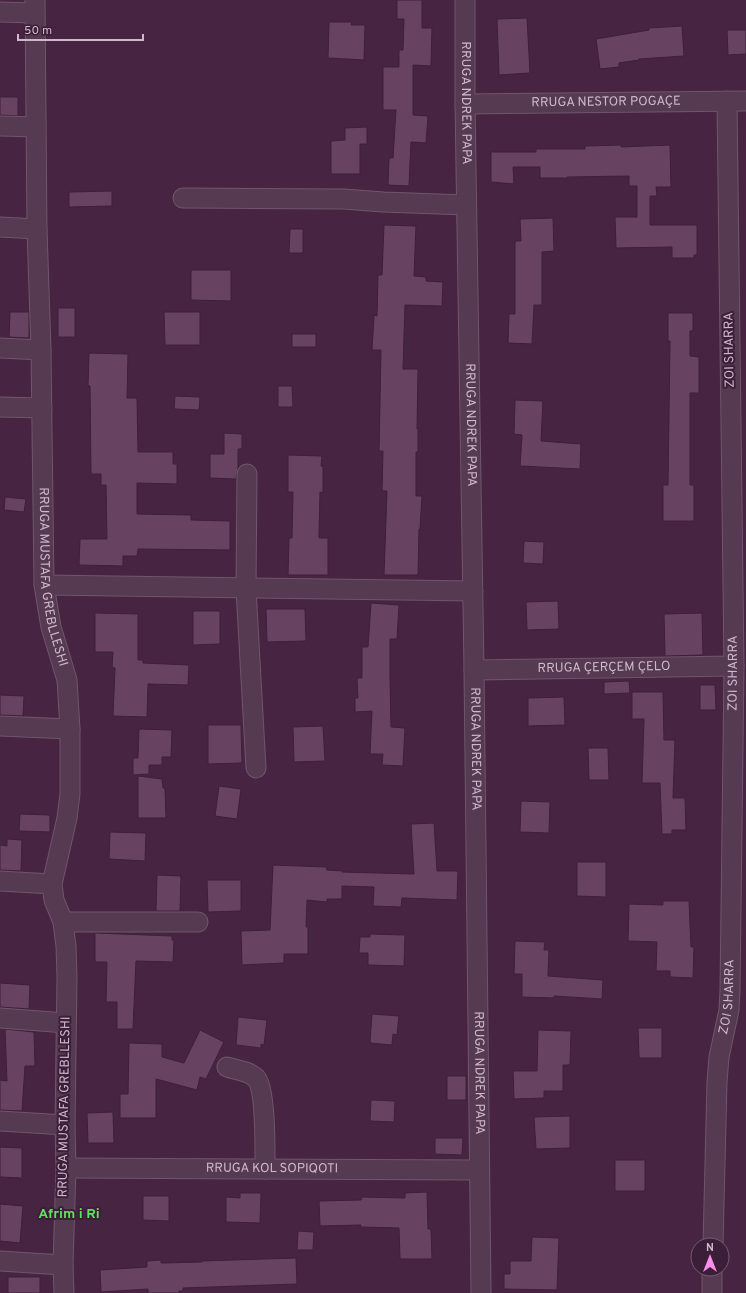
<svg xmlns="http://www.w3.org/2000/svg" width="746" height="1293" font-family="Overpass,sans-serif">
	<rect width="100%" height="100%" fill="#472542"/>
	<path fill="#674261" stroke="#3d2039" d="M 397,0 L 422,0 L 422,28 L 432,28 L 431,66 L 413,65 L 413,115 L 428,116 L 426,143 L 411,142 L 409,186 L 388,185 L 389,158 L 393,158 L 396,110 L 383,110 L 383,67 L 399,67 L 399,50 L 403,50 L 404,19 L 397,19 Z
		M 527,18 L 530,73 L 499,75 L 497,19 Z
		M 329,22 L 352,22 L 351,25 L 365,25 L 364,60 L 328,58 Z
		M 682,26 L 684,56 L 639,59 L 639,60 L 619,63 L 619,67 L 600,69 L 596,39 L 649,30 L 649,28 Z
		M 727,30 L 746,30 L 746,54 L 728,55 Z
		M 0,97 L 18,97 L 18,116 L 0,115 Z
		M 367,127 L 367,144 L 360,144 L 360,174 L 331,174 L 331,141 L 345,140 L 345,128 Z
		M 621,145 L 621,147 L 670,145 L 671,187 L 656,187 L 657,196 L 650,196 L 650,225 L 697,225 L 697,255 L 694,255 L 694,258 L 672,258 L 672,247 L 616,248 L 615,217 L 637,217 L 637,186 L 629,186 L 629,176 L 567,177 L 567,178 L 540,178 L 540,167 L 513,167 L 514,184 L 491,182 L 491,152 L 536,152 L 536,149 L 585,149 L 585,146 Z
		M 112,191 L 112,206 L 69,207 L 69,192 Z
		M 553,218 L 554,251 L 542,252 L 542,305 L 534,305 L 532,344 L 508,343 L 509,314 L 515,314 L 515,241 L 521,241 L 520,219 Z
		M 384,225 L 416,226 L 414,276 L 426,277 L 426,281 L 443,282 L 442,306 L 405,305 L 403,369 L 418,369 L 417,429 L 418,429 L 418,452 L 416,452 L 416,496 L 422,496 L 420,529 L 419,529 L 418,575 L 384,575 L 387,491 L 382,491 L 383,451 L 379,451 L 381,350 L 372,350 L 374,315 L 377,316 L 378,275 L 382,275 Z
		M 290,229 L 303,229 L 303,253 L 289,253 Z
		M 191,270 L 231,270 L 231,301 L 191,300 Z
		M 58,308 L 75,308 L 75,337 L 58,337 Z
		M 10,312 L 29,312 L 29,338 L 9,337 Z
		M 164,312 L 200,312 L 200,345 L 165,345 Z
		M 668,313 L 693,313 L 693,331 L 690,331 L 690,356 L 699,357 L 699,393 L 690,393 L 690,485 L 694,485 L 694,521 L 663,521 L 663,485 L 668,485 L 670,341 L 668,341 Z
		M 292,334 L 316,334 L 316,347 L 292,347 Z
		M 89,353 L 128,354 L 127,398 L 137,398 L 138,452 L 173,452 L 173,464 L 177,464 L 177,484 L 137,483 L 137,514 L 191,515 L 191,520 L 230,521 L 230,550 L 138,549 L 137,556 L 123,556 L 123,566 L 79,565 L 80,539 L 107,539 L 106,485 L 101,485 L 101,474 L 91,474 L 90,386 L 88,386 Z
		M 278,386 L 292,386 L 293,407 L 278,407 Z
		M 175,396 L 200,397 L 199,410 L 174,409 Z
		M 515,400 L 543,401 L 541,441 L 581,444 L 580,469 L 520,466 L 522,435 L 514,434 Z
		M 224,433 L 242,434 L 242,449 L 238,449 L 238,468 L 236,479 L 210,478 L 210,454 L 224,454 Z
		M 288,455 L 322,456 L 321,466 L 323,466 L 323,493 L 320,492 L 319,538 L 328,538 L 328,575 L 288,575 L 289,538 L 292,538 L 293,492 L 288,492 Z
		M 5,497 L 26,499 L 24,512 L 4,510 Z
		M 524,541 L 544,542 L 543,564 L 523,563 Z
		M 558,601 L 559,629 L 527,630 L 526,602 Z
		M 371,603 L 399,605 L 397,639 L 390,639 L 390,677 L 391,727 L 405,728 L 403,766 L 382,765 L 383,754 L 370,754 L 372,711 L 355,712 L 355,698 L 358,698 L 357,678 L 362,678 L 362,647 L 368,647 Z
		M 266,609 L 305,609 L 306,641 L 267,642 Z
		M 193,611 L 220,611 L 220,644 L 193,645 Z
		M 95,613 L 138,614 L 138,660 L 143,660 L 143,663 L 189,665 L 188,685 L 148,684 L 147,717 L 113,716 L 115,668 L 112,667 L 113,652 L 95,652 Z
		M 702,613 L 703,655 L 665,656 L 664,614 Z
		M 629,681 L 630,693 L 604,694 L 604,682 Z
		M 700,685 L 715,685 L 716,710 L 700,710 Z
		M 632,692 L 663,692 L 664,740 L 675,740 L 673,798 L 685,798 L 686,830 L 672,830 L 672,834 L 662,834 L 660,783 L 642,783 L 644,719 L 632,719 Z
		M 0,695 L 24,696 L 23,716 L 0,715 Z
		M 564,697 L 565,725 L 528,726 L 528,698 Z
		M 208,725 L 241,725 L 242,763 L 208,764 Z
		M 323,726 L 325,761 L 294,762 L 293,727 Z
		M 139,729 L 172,730 L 171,757 L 162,757 L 162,765 L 149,765 L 149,774 L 133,775 L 133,758 L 138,758 Z
		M 588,748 L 608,748 L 609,780 L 589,780 Z
		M 138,776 L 162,779 L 163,788 L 165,788 L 166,818 L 138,818 Z
		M 219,786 L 241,789 L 237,819 L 215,816 Z
		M 521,801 L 550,802 L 549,833 L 520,832 Z
		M 20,814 L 50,815 L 50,832 L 19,831 Z
		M 434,823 L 437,871 L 458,871 L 457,900 L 402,898 L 401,907 L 373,906 L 374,887 L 342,886 L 342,899 L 327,899 L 327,902 L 307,900 L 306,927 L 308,927 L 308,954 L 284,954 L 284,963 L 242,965 L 241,931 L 270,930 L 273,865 L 326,867 L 327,870 L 343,871 L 342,872 L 414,874 L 411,824 Z
		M 110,832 L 146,833 L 145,861 L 109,859 Z
		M 7,839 L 22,840 L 21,871 L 0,870 L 0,845 L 7,846 Z
		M 577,862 L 606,862 L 606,897 L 577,896 Z
		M 157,875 L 181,876 L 180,911 L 156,911 Z
		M 207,880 L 241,880 L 241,911 L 208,912 Z
		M 663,901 L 689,901 L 691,947 L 694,947 L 693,978 L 670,977 L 670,971 L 656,971 L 657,942 L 628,941 L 629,904 L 663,905 Z
		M 95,933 L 172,936 L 172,940 L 174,940 L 173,962 L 136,961 L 133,1029 L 117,1029 L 117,1002 L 106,1002 L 107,962 L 95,962 Z
		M 370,934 L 405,935 L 404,966 L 368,965 L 368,953 L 359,953 L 360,937 L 370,937 Z
		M 515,941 L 545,942 L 544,950 L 549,950 L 548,976 L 603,980 L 602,999 L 554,996 L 554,998 L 522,997 L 522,974 L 514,974 Z
		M 0,983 L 30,985 L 29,1009 L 0,1007 Z
		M 372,1014 L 399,1016 L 397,1035 L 393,1034 L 392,1045 L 370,1043 Z
		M 238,1017 L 267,1020 L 264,1045 L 261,1044 L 261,1048 L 236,1045 Z
		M 638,1028 L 662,1028 L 662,1058 L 639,1058 Z
		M 5,1029 L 34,1032 L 35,1066 L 25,1066 L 22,1111 L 0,1110 L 0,1080 L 7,1081 Z
		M 200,1030 L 224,1042 L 206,1079 L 200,1077 L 197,1090 L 156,1079 L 156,1118 L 120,1118 L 120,1094 L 128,1094 L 129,1043 L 162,1044 L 162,1057 L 184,1063 Z
		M 538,1030 L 571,1031 L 570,1065 L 563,1065 L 563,1091 L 544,1091 L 544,1098 L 514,1099 L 513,1071 L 537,1071 Z
		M 447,1076 L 466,1076 L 466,1100 L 447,1100 Z
		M 371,1100 L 395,1101 L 394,1122 L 370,1121 Z
		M 113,1112 L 114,1143 L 88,1143 L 87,1113 Z
		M 570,1116 L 570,1148 L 536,1149 L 534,1117 Z
		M 435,1138 L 463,1138 L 462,1155 L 435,1154 Z
		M 0,1147 L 22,1148 L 22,1178 L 0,1177 Z
		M 615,1160 L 645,1160 L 645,1191 L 615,1191 Z
		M 427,1192 L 428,1229 L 431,1229 L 432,1259 L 400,1259 L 399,1228 L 360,1227 L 361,1225 L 320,1226 L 319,1201 L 361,1200 L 362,1197 L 405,1198 L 405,1193 Z
		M 240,1193 L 261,1193 L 260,1223 L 226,1222 L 226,1197 L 240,1198 Z
		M 143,1196 L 169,1196 L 169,1221 L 143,1220 Z
		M 0,1204 L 23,1206 L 20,1243 L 0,1241 Z
		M 298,1231 L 314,1232 L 313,1250 L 297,1250 Z
		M 532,1237 L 559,1238 L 557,1290 L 504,1289 L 504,1274 L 510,1274 L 510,1261 L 531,1261 Z
		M 296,1258 L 297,1284 L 183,1288 L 183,1291 L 179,1291 L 179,1293 L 148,1293 L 148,1289 L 101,1292 L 100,1270 L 147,1267 L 147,1261 L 161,1260 L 161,1263 L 202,1262 L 202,1261 Z
		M 8,1277 L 40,1277 L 40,1293 L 8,1293 Z"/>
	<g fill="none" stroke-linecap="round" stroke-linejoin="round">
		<defs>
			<g id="minor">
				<path id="s1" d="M 35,0 L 37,229 L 41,350 L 44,585 L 51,627 L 67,680 L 70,729 L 70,794 L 67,818 L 52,884 L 54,900 L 63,922 L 66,946 L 67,977 L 65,1125 L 66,1168 L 63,1265 L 64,1293"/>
				<path id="s2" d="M 465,0 L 465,104 L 474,670 L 481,1293"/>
				<path d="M 0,12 L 35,13"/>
				<path id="s3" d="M 465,104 L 746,101"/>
				<path d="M 0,126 L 36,127"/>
				<path d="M 183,198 L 344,199 L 383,202 L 466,205"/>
				<path d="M 0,227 L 37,229"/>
				<path d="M 0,348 L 41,350"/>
				<path d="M 0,407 L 42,408"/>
				<path d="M 247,474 L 246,589 L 256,768"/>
				<path d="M 44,585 L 473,591"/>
				<path id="s4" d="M 474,670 L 734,666"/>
				<path d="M 0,726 L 70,729"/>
				<path d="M 0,881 L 52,884"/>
				<path d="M 63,922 L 198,922"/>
				<path d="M 0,1018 L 66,1023"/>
				<path d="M 227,1067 C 236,1070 249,1071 256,1078 C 266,1089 265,1152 265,1169"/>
				<path d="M 0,1121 L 65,1125"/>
				<path id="s5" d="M 66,1168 L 479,1170"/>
				<path id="s6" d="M 713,1245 L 717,1082 L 719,1057 L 729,1010 L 730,990 L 734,666 L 727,101"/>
				<path d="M 0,1261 L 63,1265"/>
				<path d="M 712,1293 L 712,1269"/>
			</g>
		</defs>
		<use href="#minor" stroke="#70556c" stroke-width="21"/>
		<use href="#minor" stroke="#563a51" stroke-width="19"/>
	</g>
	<g text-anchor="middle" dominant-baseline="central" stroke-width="4" stroke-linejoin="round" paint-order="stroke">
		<g font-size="13" fill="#cfb8cb" stroke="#3b1e37">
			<text stroke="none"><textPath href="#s2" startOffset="103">RRUGA NDREK PAPA</textPath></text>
			<text stroke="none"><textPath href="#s3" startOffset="141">RRUGA NESTOR POGAÇE</textPath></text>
			<text transform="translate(730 350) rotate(-91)">ZOI SHARRA</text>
			<text stroke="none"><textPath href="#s2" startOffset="425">RRUGA NDREK PAPA</textPath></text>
			<text stroke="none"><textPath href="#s1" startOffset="578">RRUGA MUSTAFA GREBLLESHI</textPath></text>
			<text stroke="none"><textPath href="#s4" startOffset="130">RRUGA ÇERÇEM ÇELO</textPath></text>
			<text stroke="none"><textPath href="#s6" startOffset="573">ZOI SHARRA</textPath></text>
			<text stroke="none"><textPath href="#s2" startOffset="749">RRUGA NDREK PAPA</textPath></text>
			<text stroke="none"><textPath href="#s6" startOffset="249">ZOI SHARRA</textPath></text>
			<text stroke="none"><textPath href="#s2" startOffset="1073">RRUGA NDREK PAPA</textPath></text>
			<text transform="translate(65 1107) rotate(-89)">RRUGA MUSTAFA GREBLLESHI</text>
			<text stroke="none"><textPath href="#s5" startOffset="206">RRUGA KOL SOPIQOTI</textPath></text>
		</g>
		<g font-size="14" font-weight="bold" fill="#61e161" stroke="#3b1e37">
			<text x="69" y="1214">Afrim i Ri</text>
		</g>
	</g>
	<g transform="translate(710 1257)"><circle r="19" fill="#3b1e37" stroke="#765c72"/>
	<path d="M0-3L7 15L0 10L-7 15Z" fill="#ff8dea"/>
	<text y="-6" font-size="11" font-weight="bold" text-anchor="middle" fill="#cfb8cb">N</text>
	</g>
	<path d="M18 34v6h125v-6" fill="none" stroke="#cfb8cb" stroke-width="2"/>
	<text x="24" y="34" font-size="12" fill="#cfb8cb" stroke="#3b1e37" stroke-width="3" paint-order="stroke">50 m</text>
</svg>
